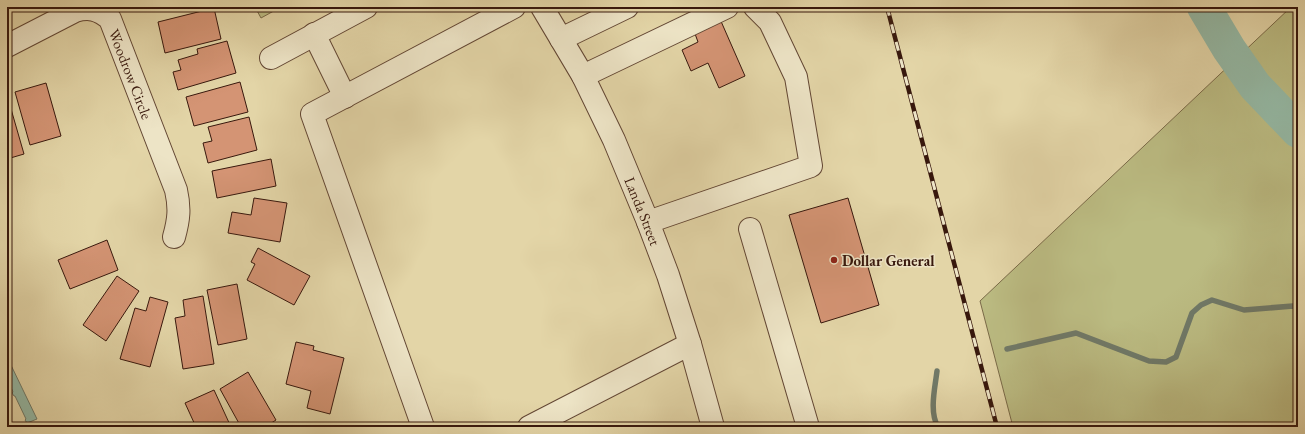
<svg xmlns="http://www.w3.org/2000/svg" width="1305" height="434" font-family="'EB Garamond',serif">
	<rect width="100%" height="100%" fill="#e3d5a7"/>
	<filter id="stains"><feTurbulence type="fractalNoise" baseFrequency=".005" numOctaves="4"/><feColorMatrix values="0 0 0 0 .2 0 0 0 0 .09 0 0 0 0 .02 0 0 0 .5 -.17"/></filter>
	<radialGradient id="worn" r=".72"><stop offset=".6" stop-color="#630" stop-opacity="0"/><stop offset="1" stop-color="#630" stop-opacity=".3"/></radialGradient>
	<path fill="#bbbb82" stroke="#7a6a48" d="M 255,7 L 281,7 L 261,18 Z
		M 1291,7 L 1298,7 L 1298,427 L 1013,427 L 980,301 Z"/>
	<path fill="#95b9a5" stroke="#707968" d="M 7,361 L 9,361 L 37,419 L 27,423 L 25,420 L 26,419 L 15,396 L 14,396 L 12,393 L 13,392 L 7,378 Z"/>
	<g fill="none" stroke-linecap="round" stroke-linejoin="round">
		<path stroke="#707968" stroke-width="5.5" d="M 1007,349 L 1076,333 L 1149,361 L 1166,362 L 1176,357 L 1192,313 L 1201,305 L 1212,300 L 1244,310 L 1293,306 L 1298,309
			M 937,371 C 935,388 929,412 938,427"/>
		<path stroke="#95b9a5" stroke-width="34" d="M 1204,7 L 1229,49 L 1255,86 L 1298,131"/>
	</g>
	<path fill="#d49474" stroke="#38180d" d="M 214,8 L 221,39 L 165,53 L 158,22 Z
		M 720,19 L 745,76 L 719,88 L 708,63 L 691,71 L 682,50 L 698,42 L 694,31 Z
		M 227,41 L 236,73 L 178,90 L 173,72 L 181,70 L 178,60 L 198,54 L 197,49 Z
		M 240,82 L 248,112 L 194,126 L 186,97 Z
		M 46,83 L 61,136 L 30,145 L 15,92 Z
		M 9,102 L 24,154 L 7,159 L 7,103 Z
		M 249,117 L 257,150 L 208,163 L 203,143 L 212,141 L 208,127 Z
		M 271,159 L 276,186 L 217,198 L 212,171 Z
		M 254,198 L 287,203 L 280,242 L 228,233 L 232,212 L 251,215 Z
		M 848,198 L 879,305 L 821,323 L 789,215 Z
		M 107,240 L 118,270 L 70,289 L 58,260 Z
		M 258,248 L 310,276 L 294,305 L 247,280 L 255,264 L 251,262 Z
		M 117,276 L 139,291 L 106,341 L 83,325 Z
		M 237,284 L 247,339 L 218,345 L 207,290 Z
		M 203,296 L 214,364 L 183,369 L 175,318 L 185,316 L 183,300 Z
		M 150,297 L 168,302 L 150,367 L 120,359 L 135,308 L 146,311 Z
		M 296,342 L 314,346 L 313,350 L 344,358 L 330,414 L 307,408 L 311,391 L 286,384 Z
		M 248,372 L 276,420 L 265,427 L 241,427 L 220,389 Z
		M 214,390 L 231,427 L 196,427 L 185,403 Z"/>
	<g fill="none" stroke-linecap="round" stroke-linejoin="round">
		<defs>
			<g id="minor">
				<path id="s1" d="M 542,7 L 583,76 L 614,140 L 648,222 L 668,275 L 690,344 L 713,427"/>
				<path d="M 314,34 L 345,97"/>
				<path d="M 561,39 L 627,7"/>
				<path id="s2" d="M 7,46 L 75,11 C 89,7 98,9 110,19 L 176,190 C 180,208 179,219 174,237"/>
				<path d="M 271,58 L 366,7"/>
				<path d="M 583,76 L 727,7"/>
				<path d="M 648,222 L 811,166 L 796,77 L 770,22 L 755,7"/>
				<path d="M 750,229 L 808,427"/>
				<path d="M 423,427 L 312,114 L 514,7"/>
				<path d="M 529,427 L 690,344"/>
			</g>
		</defs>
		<use href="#minor" stroke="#634734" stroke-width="24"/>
		<use href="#minor" stroke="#ede4c6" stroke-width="22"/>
		<defs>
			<path id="rail" d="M 887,7 L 997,427"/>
		</defs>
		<use href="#rail" stroke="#38180d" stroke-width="4.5"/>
		<use href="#rail" stroke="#ede4c6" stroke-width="3" stroke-dasharray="9" stroke-linecap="butt"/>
	</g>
	<circle fill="#8f2418" stroke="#ede4c6" stroke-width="1.5" cx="834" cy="260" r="4"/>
	<g text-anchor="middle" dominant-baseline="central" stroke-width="3" stroke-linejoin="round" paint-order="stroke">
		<g font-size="15" fill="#38180d" stroke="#ede4c6">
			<text stroke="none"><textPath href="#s2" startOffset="173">Woodrow Circle</textPath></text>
			<text stroke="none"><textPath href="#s1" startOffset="228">Landa Street</textPath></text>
		</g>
		<g font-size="15" font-weight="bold" fill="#38180d" stroke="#ede4c6" text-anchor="start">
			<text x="842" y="260">Dollar General</text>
		</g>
	</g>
	<rect width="1305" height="434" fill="none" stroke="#e3d5a7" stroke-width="24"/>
	<rect x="8" y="8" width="1289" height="418" fill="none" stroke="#38180d" stroke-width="2"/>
	<rect x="12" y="12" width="1281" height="410" fill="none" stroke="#38180d"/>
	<rect width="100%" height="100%" filter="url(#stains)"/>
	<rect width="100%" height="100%" fill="url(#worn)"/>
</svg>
